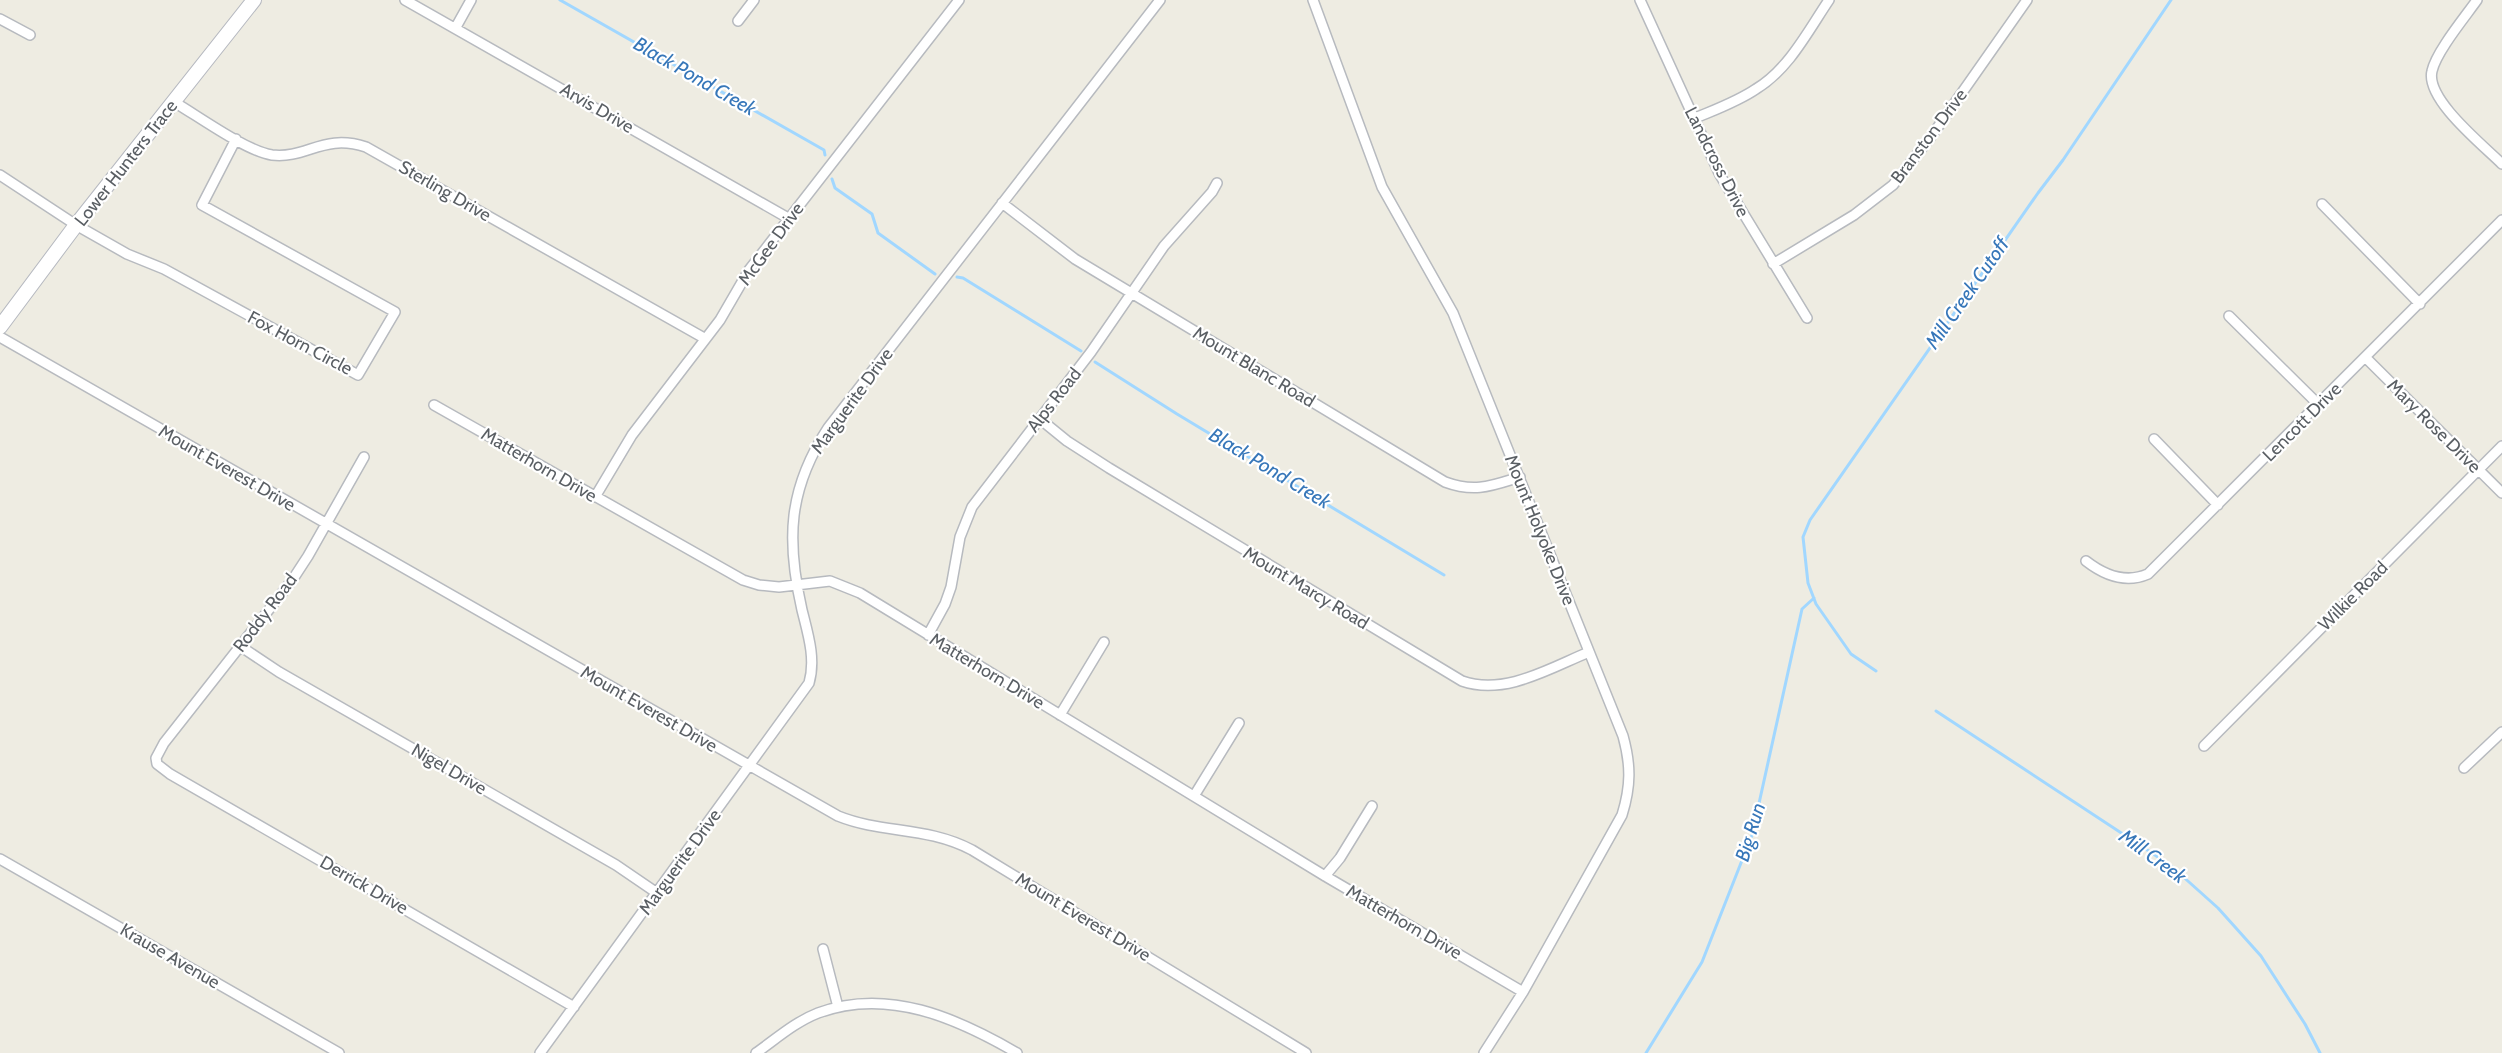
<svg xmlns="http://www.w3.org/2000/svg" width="2502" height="1053" font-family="Cabin,sans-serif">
	<rect width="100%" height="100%" fill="#eeece2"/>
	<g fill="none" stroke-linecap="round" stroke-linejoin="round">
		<path stroke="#a1d7ff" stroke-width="3" d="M 560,0 L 824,150 L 825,155
			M 832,179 L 835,188 L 872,214 L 878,233 L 935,274
			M 957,277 L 963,278 L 1081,351
			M 1095,362 L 1177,414 L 1444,575
			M 1876,671 L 1851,654 L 1816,604 L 1808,583 L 1803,537 L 1810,520 L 2038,193 L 2063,160 L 2171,0
			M 1936,711 L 2170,865 L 2218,908 L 2261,956 L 2305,1024 L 2320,1053
			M 1646,1053 L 1702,962 L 1752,835 L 1802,609 L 1814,598"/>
		<defs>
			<path id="street" d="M 405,0 L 788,218
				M 1313,0 L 1382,187 L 1453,313 L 1623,736 C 1631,765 1631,786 1622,815 L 1523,992 L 1484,1053
				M 1640,0 L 1720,175 L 1807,318
				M 2477,0 C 2465,17 2436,52 2432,71 C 2425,99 2483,145 2502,164
				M 0,19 L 30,35
				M 738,21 L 754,0
				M 456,27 L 471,0
				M 174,102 C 198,116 246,151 272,155 C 307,159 323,133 366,147 L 704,338
				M 1693,119 C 1714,110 1737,102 1756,89 C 1789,69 1808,31 1829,0
				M 0,175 L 76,225 L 127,254 L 164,269 L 358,375 L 395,312 L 202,205 L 236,139
				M 1002,203 L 1075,259 L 1445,482 C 1475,493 1491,486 1520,477
				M 2322,204 L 2420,304
				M 1773,264 L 1854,215 L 1893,185 L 1933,134 L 2027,0
				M 2229,316 L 2319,405
				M 0,337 L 838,816 C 883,834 926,826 972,850 L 1306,1053
				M 2366,358 L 2502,493
				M 434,405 L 743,580 L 759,585 L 779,587 L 830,581 L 860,593 L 1325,876 L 1523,992
				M 1040,419 L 1067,441 L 1109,468 L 1462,681 C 1505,696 1550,668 1589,652
				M 2154,439 L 2218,505
				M 364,457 L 308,556 L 293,579 L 164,743 L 156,758 L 157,764 L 170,774 L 574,1007
				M 595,497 L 632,435 L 720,320 L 749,270 L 959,0
				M 2086,561 C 2104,575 2125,584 2148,574 L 2502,220
				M 928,635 L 945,604 L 951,587 L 960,537 L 972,507 L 1091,352 L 1164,246 L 1212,192 L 1217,183
				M 240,646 L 279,672 L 616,865 L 657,893
				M 1060,715 L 1104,642
				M 2204,746 L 2502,446
				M 2464,768 L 2502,732
				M 1194,796 L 1239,723
				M 0,859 L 339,1053
				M 1325,876 L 1340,858 L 1372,806
				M 823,949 L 838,1007
				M 540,1053 L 809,683 C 816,659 808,634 802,610 C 786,540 788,489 828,428 L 1160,0
				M 756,1053 C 776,1039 795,1022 818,1013 C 887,987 957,1018 1017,1053"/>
			<path id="secondary" d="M 0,327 L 76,225 L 254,0"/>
		</defs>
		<use href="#street" stroke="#b7babf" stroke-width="12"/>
		<use href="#secondary" stroke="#b6b9c0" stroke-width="16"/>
		<use href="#street" stroke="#fff" stroke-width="9"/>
		<use href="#secondary" stroke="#fff" stroke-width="14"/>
	</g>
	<g text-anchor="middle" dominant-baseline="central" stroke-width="4.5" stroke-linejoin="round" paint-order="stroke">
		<g font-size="18" fill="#5a5f64" stroke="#fff">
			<text transform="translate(597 108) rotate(30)">Arvis Drive</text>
			<text transform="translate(1929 136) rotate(-53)">Branston Drive</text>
			<text transform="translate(1717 162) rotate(63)">Landcross Drive</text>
			<text transform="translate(126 163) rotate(-52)">Lower Hunters Trace</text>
			<text transform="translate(445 191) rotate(30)">Sterling Drive</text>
			<text transform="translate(771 244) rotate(-54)">McGee Drive</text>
			<text transform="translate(300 343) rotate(28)">Fox Horn Circle</text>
			<text transform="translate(1254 367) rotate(31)">Mount Blanc Road</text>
			<text transform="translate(1054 400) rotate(-52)">Alps Road</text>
			<text transform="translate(852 401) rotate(-54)">Marguerite Drive</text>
			<text transform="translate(2302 422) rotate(-45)">Lencott Drive</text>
			<text transform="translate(2434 426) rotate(45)">Mary Rose Drive</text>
			<text transform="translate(539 465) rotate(30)">Matterhorn Drive</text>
			<text transform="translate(227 468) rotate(30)">Mount Everest Drive</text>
			<text transform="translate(1540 530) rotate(68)">Mount Holyoke Drive</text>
			<text transform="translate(1306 588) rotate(31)">Mount Marcy Road</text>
			<text transform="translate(2353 596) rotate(-45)">Wilkie Road</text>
			<text transform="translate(265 613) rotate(-53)">Roddy Road</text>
			<text transform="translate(987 671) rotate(31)">Matterhorn Drive</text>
			<text transform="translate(649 709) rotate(30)">Mount Everest Drive</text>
			<text transform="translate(449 769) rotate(30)">Nigel Drive</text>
			<text transform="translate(680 862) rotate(-54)">Marguerite Drive</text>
			<text transform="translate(364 885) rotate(30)">Derrick Drive</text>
			<text transform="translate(1083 917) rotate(31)">Mount Everest Drive</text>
			<text transform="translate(1404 922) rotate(30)">Matterhorn Drive</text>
			<text transform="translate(170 956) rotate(30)">Krause Avenue</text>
		</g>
		<g font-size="20" font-style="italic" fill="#3777b9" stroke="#fff">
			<text transform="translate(695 76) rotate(30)">Black Pond Creek</text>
			<text transform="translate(1967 293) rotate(-55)">Mill Creek Cutoff</text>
			<text transform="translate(1270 468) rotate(31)">Black Pond Creek</text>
			<text transform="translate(1750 832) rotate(-73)">Big Run</text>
			<text transform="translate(2153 856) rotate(36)">Mill Creek</text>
		</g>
	</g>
</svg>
